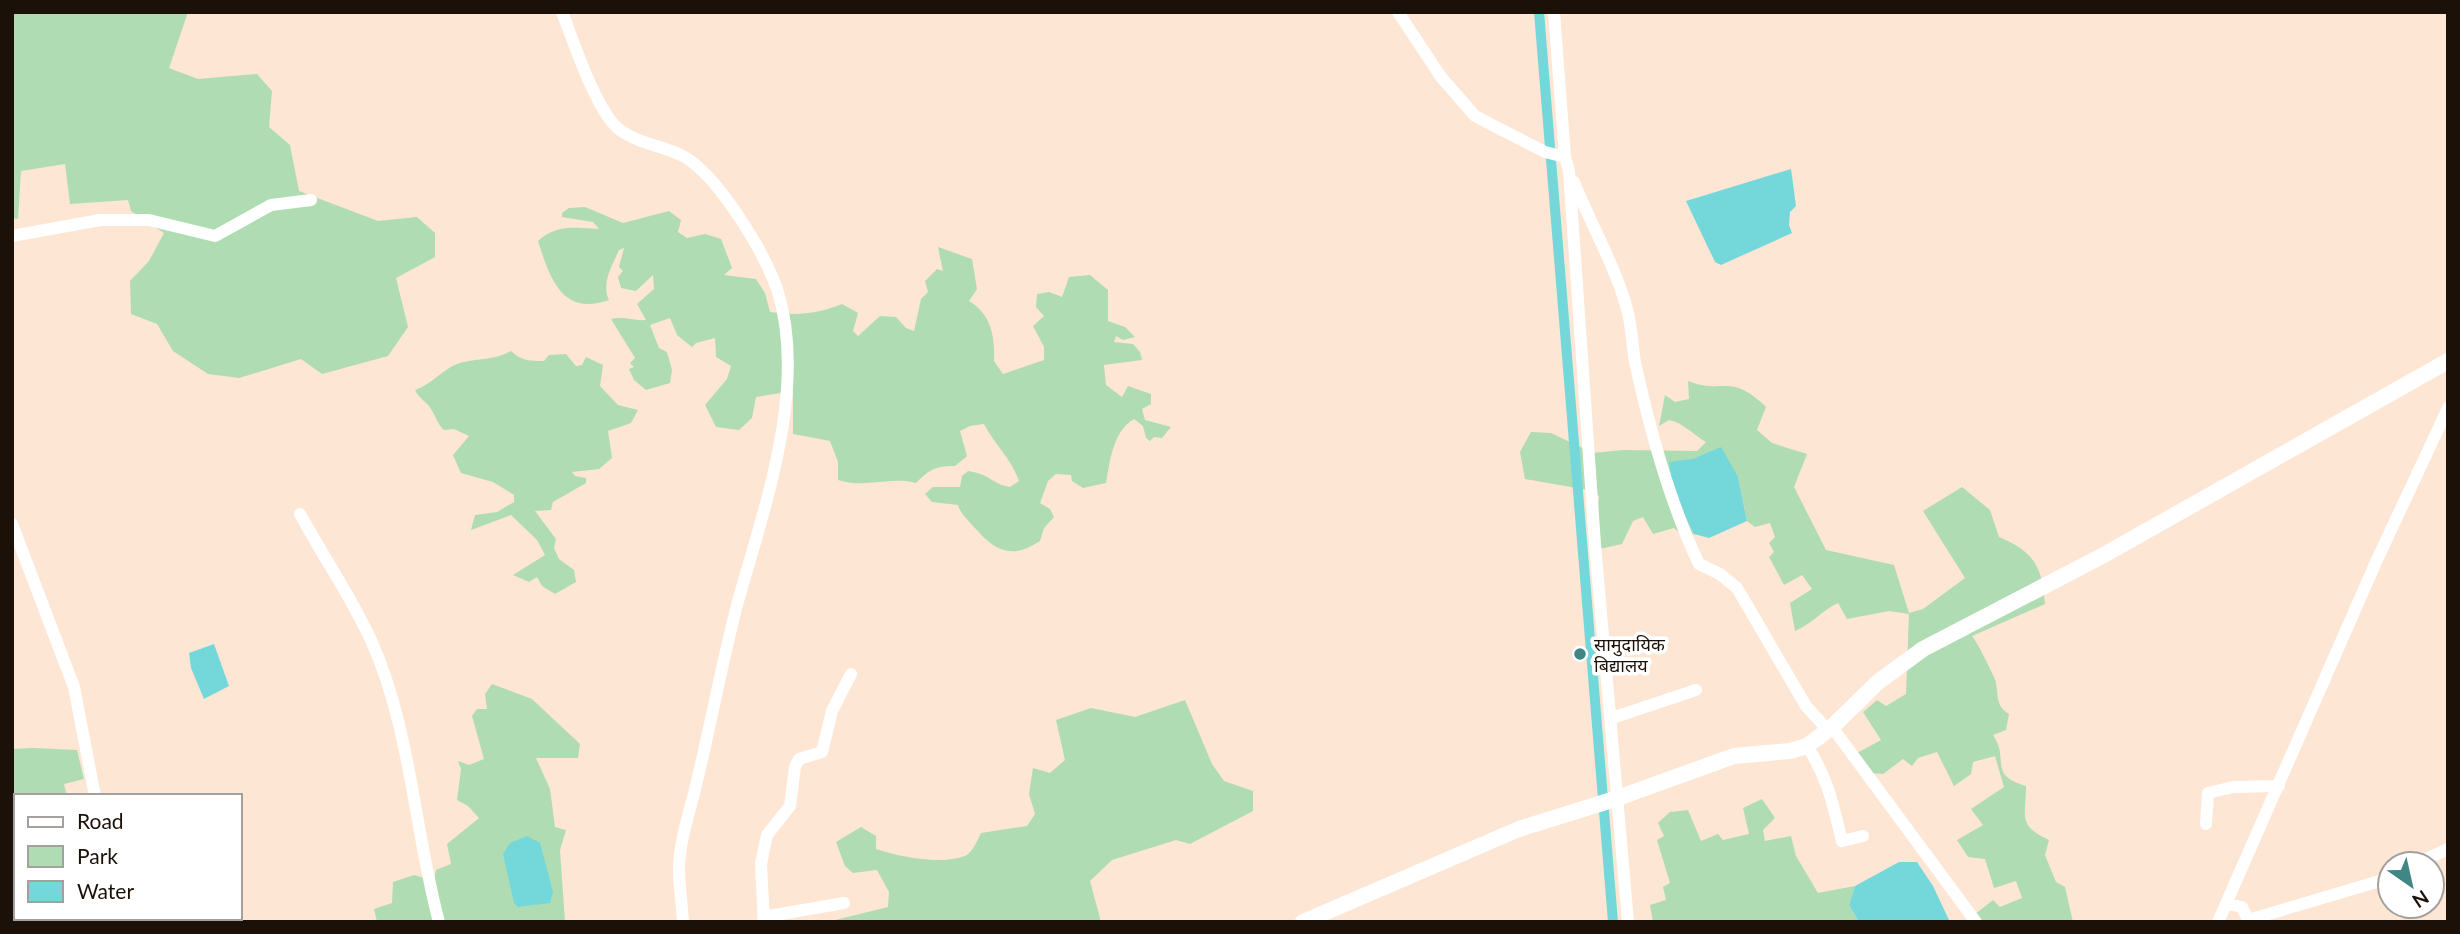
<svg xmlns="http://www.w3.org/2000/svg" width="2460" height="934" font-family="Lato,'Noto Sans Devanagari',sans-serif">
	<rect width="100%" height="100%" fill="#fee6d4"/>
	<path fill="#afdcb3" d="M 12,12 L 188,12 L 169,68 L 198,79 L 257,74 L 272,91 L 269,127 L 290,145 L 299,191 L 378,221 L 417,217 L 435,233 L 435,257 L 396,278 L 408,327 L 388,356 L 322,374 L 301,359 L 239,378 L 208,374 L 173,351 L 157,324 L 131,314 L 130,281 L 149,261 L 164,233 L 131,211 L 128,200 L 70,204 L 65,164 L 21,171 L 18,219 L 12,218 Z
		M 585,207 L 623,223 L 669,211 L 681,220 L 678,232 L 687,238 L 705,234 L 721,239 L 732,268 L 724,275 L 756,279 L 765,293 L 770,312 C 798,316 816,314 842,304 L 858,313 L 853,331 L 858,336 L 880,316 L 896,317 L 906,328 L 914,331 L 921,299 L 928,292 L 925,281 L 937,269 L 943,271 L 938,247 L 972,259 L 977,289 L 969,301 C 991,314 995,336 994,361 L 1003,374 L 1044,360 L 1044,347 L 1033,326 L 1044,316 L 1036,307 L 1037,294 L 1049,292 L 1062,297 L 1069,277 L 1090,275 L 1108,290 L 1108,321 L 1125,327 L 1135,337 L 1123,340 L 1116,336 L 1114,342 L 1133,344 L 1140,352 L 1142,360 L 1104,365 L 1106,385 L 1122,397 L 1128,386 L 1151,394 L 1151,404 L 1142,409 L 1145,420 L 1171,427 L 1162,438 L 1154,437 L 1150,441 L 1146,438 L 1143,426 L 1134,419 C 1113,431 1110,461 1106,483 L 1083,488 L 1072,481 L 1071,475 L 1056,474 L 1048,481 L 1040,503 L 1050,509 L 1054,517 L 1044,528 L 1040,541 C 1011,560 995,551 974,527 C 968,520 960,513 958,505 L 932,502 L 925,494 L 933,487 L 960,487 L 962,476 L 968,471 C 991,474 993,485 1010,487 L 1019,481 C 1011,458 995,445 984,424 L 970,426 L 960,431 L 967,456 L 955,466 C 937,465 928,470 916,483 C 891,476 865,489 838,480 L 838,462 L 830,441 L 793,434 L 793,391 L 756,397 L 752,418 L 739,430 L 716,427 L 705,405 L 727,379 L 731,366 L 716,357 L 715,338 L 696,343 L 692,347 L 677,335 L 670,318 L 650,325 L 659,348 L 667,352 L 672,370 L 670,383 L 646,390 L 634,380 L 629,369 L 634,367 L 630,363 L 635,358 L 611,319 C 623,316 633,321 646,320 L 637,304 L 654,289 L 653,275 L 636,291 L 621,288 L 618,277 L 623,271 L 619,267 L 624,248 L 619,250 C 612,266 601,283 609,300 C 562,317 550,278 538,241 C 557,224 575,228 599,229 L 593,222 L 562,217 L 562,213 L 569,208 Z
		M 511,351 C 521,361 530,361 544,361 L 549,355 L 566,354 L 576,366 L 582,365 L 586,357 L 603,365 L 600,386 L 618,405 L 638,410 L 631,423 L 608,431 L 612,458 L 599,469 L 572,472 L 575,476 L 586,478 L 586,483 L 553,502 L 551,510 L 535,511 L 556,539 L 554,548 L 559,559 L 574,570 L 576,582 L 555,594 L 542,586 L 537,577 L 529,582 L 513,575 L 545,555 L 537,540 L 511,515 L 471,530 L 475,515 L 497,512 L 514,502 L 514,495 L 493,482 L 461,473 L 453,455 L 469,436 L 454,429 L 444,430 C 437,423 436,417 431,409 C 427,402 419,399 415,390 C 432,384 442,370 457,364 C 475,358 494,361 511,351 Z
		M 1688,381 C 1723,395 1730,372 1766,407 L 1757,430 L 1772,443 L 1807,454 L 1794,487 L 1826,550 L 1894,565 L 1909,613 L 1923,609 L 1965,578 L 1923,511 L 1962,487 L 1990,510 L 1999,537 C 2035,552 2042,567 2045,604 L 1972,636 C 1980,647 1987,663 1993,675 C 2001,689 1992,704 2009,714 L 2006,730 L 1993,735 C 2010,759 1987,775 2026,786 C 2026,817 2017,825 2049,840 L 2045,855 L 2056,882 L 2065,887 L 2073,922 L 1965,922 L 1993,900 L 2000,907 L 2022,898 L 2016,881 L 1994,888 L 1985,859 L 1968,857 L 1957,840 L 1983,825 L 1971,809 L 2004,787 L 1995,756 L 1973,762 L 1971,774 L 1954,786 L 1937,752 L 1918,758 L 1912,766 L 1903,759 L 1883,774 L 1871,773 L 1857,753 L 1881,740 L 1863,712 L 1877,700 L 1886,706 L 1906,694 L 1909,614 L 1889,611 L 1847,619 L 1838,603 C 1821,611 1812,624 1795,631 L 1790,603 L 1812,589 L 1802,575 L 1784,585 L 1769,557 L 1774,552 L 1769,543 L 1775,537 L 1770,523 L 1755,527 L 1747,521 L 1738,477 L 1673,492 L 1694,534 L 1679,532 L 1674,528 L 1653,534 L 1643,517 L 1633,521 L 1622,544 L 1599,549 L 1596,530 L 1599,496 L 1588,490 L 1525,479 L 1520,452 L 1531,432 L 1551,433 L 1593,453 L 1623,450 L 1697,451 L 1706,442 C 1692,434 1684,423 1669,420 L 1659,426 L 1665,395 L 1675,402 L 1689,399 Z
		M 492,684 L 532,699 L 580,744 L 578,758 L 536,758 L 550,789 L 555,827 L 566,830 L 560,850 L 565,922 L 377,922 L 374,909 L 392,903 L 393,882 L 414,875 L 434,881 L 436,870 L 451,864 L 447,844 L 479,818 L 468,806 L 457,800 L 461,769 L 458,761 L 469,765 L 484,759 L 472,716 L 477,709 L 487,709 L 485,694 Z
		M 1185,700 L 1212,764 L 1224,781 L 1253,791 L 1253,811 L 1190,844 L 1176,840 L 1112,860 L 1090,881 L 1101,922 L 827,922 L 888,907 L 889,892 L 877,870 L 853,873 L 845,866 L 836,842 L 861,827 L 876,836 L 876,849 C 900,857 941,865 965,856 C 973,852 977,841 981,833 L 1027,826 L 1035,814 L 1029,794 L 1033,768 L 1050,773 L 1065,760 L 1056,720 L 1091,708 L 1135,717 Z
		M 33,748 L 77,750 L 84,779 L 64,784 L 67,796 L 16,796 L 16,918 L 107,918 L 107,922 L 12,922 L 12,749 Z
		M 1762,799 L 1775,818 L 1763,830 L 1765,841 L 1791,836 L 1796,856 L 1818,893 L 1855,886 L 1849,905 L 1859,922 L 1653,922 L 1650,905 L 1666,900 L 1663,887 L 1670,883 L 1657,840 L 1664,836 L 1658,823 L 1670,812 L 1688,810 L 1701,841 L 1718,834 L 1723,840 L 1749,834 L 1743,808 Z"/>
	<path fill="#74d8db" d="M 1791,169 L 1796,206 L 1790,212 L 1789,225 L 1792,233 L 1721,265 L 1715,262 L 1686,201 Z
		M 1721,447 L 1738,477 L 1747,521 L 1709,538 L 1694,534 L 1673,492 L 1669,462 L 1693,459 Z
		M 214,644 L 229,686 L 204,699 L 191,668 L 189,653 Z
		M 527,836 L 540,843 L 553,892 L 550,903 L 518,907 L 514,903 L 503,854 L 510,843 Z
		M 1899,862 L 1917,862 L 1933,886 L 1950,922 L 1859,922 L 1849,905 L 1855,886 Z"/>
	<g fill="none" stroke-linecap="round" stroke-linejoin="round">
		<path stroke="#74d8db" stroke-width="10" d="M 1539,12 L 1613,922"/>
		<path stroke="#fff" stroke-width="12" d="M 562,12 C 573,40 597,114 620,130 C 639,144 664,146 683,156 C 718,175 764,252 777,289 C 809,387 763,511 737,605 C 722,663 711,723 697,781 C 691,808 679,841 679,869 C 679,886 682,904 683,922
			M 1398,12 L 1441,77 L 1475,116 L 1545,152 L 1565,157
			M 1554,12 L 1565,157 L 1569,171 L 1595,544 L 1628,922
			M 1574,182 C 1591,225 1615,265 1627,309 C 1632,327 1632,344 1635,362 C 1650,431 1669,501 1699,564 L 1720,574 L 1737,588 L 1806,706 L 1825,727 L 1832,727 L 1976,922
			M 12,236 L 100,220 L 149,220 L 215,236 L 271,205 L 311,200
			M 300,514 C 323,556 351,597 371,640 C 411,729 414,829 439,922
			M 12,524 L 74,687 L 95,796
			M 1612,718 L 1696,690
			M 1807,746 C 1828,778 1833,805 1842,841 L 1863,836
			M 2206,824 L 2208,793 L 2233,787 L 2279,786
			M 2416,864 L 2448,849
			M 2228,904 L 2242,907 L 2248,920 L 2390,878
			M 763,917 L 844,903
			M 116,918 L 117,922
			M 764,922 L 761,864 L 767,835 L 790,806 L 795,767 L 799,759 L 822,752 L 832,711 L 851,674
			M 2218,922 L 2376,562 L 2448,408"/>
		<path stroke="#fff" stroke-width="16" d="M 1303,922 L 1519,829 L 1612,800 L 1734,756 L 1790,751 L 1807,746 L 1832,727 L 1878,682 L 1923,649 L 2102,556 L 2448,361"/>
	</g>
	<circle fill="#3f8684" stroke="#fff" stroke-width="2.5" cx="1580" cy="654" r="7"/>
	<g text-anchor="middle" dominant-baseline="central" stroke-width="7" stroke-linejoin="round" paint-order="stroke">
		<g font-size="18" fill="#1b1109" stroke="#fff" text-anchor="start">
			<text x="1594" y="644">सामुदायिक<tspan x="1594" dy="21">बिद्यालय</tspan></text>
		</g>
	</g>
	<rect width="2460" height="934" fill="none" stroke="#1b1109" stroke-width="28"/>
	<rect x="14" y="794" width="228" height="126" fill="#ffffff" stroke="#a4a09d" stroke-width="2"/>
	<rect x="28" y="817" width="35" height="10" fill="#ffffff" stroke="#a4a09d" stroke-width="2"/>
	<text x="77" y="829" font-size="21" fill="#1b1109">Road</text>
	<rect x="28" y="846" width="35" height="21" fill="#afdcb3" stroke="#a4a09d" stroke-width="2"/>
	<text x="77" y="864" font-size="21" fill="#1b1109">Park</text>
	<rect x="28" y="881" width="35" height="21" fill="#74d8db" stroke="#a4a09d" stroke-width="2"/>
	<text x="77" y="899" font-size="21" fill="#1b1109">Water</text>
	<g transform="translate(2411 885) rotate(146)"><circle r="33" fill="#ffffff" stroke="#a4a09d" stroke-width="2"/>
	<path d="M0-5L12 26L0 18L-12 26Z" fill="#3f8684"/>
	<text y="-10" font-size="19" font-weight="bold" text-anchor="middle" fill="#1b1109">N</text>
	</g>
</svg>
